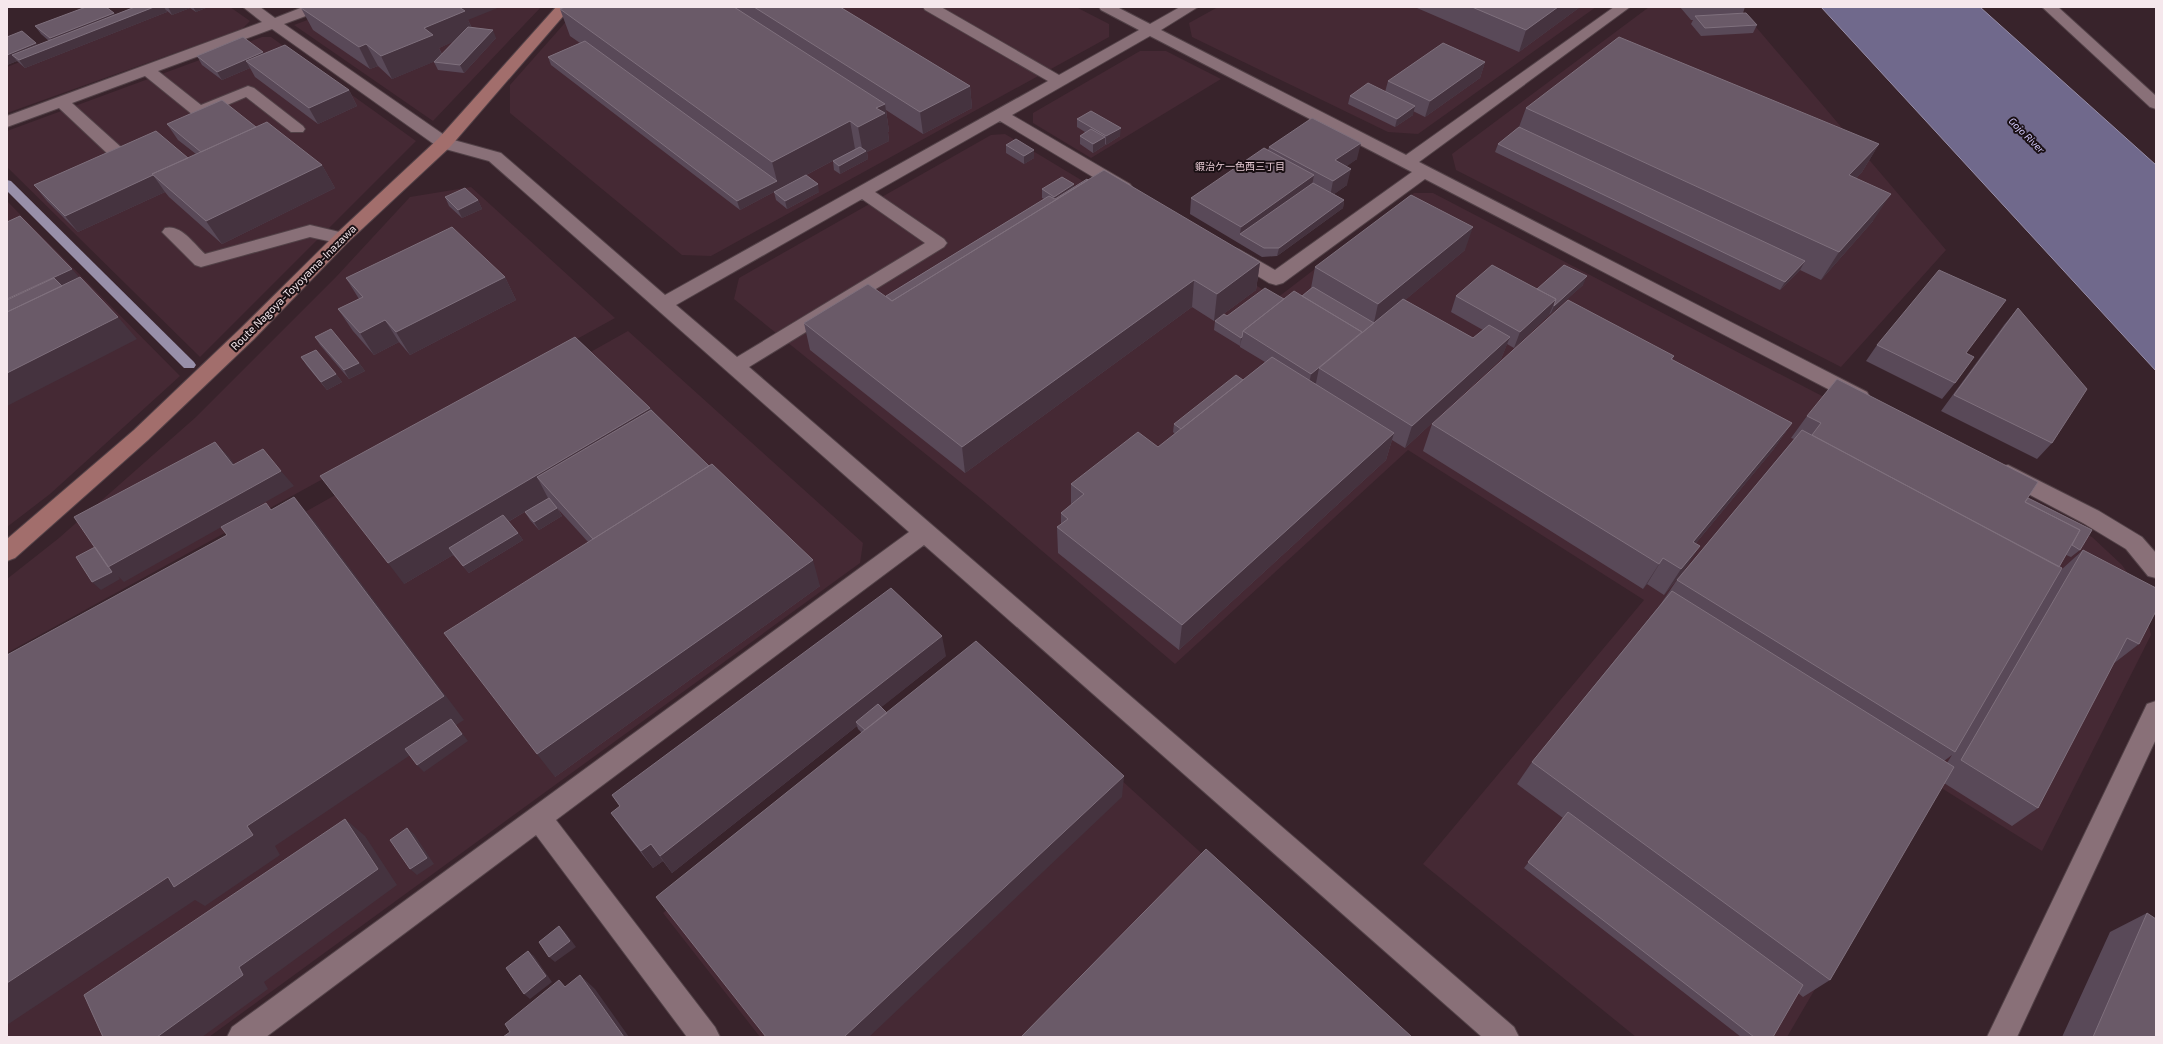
<svg xmlns="http://www.w3.org/2000/svg" width="2163" height="1044" font-family="'Exo 2','Noto Sans JP',sans-serif">
	<rect width="100%" height="100%" fill="#38232b"/>
	<path fill="#452934" d="M 159,7 L 230,7 L 250,21 L 242,29 L 7,113 L 7,67 Z
		M 342,7 L 541,7 L 433,121 L 294,25 Z
		M 579,7 L 1076,7 L 1109,24 L 1109,37 L 711,256 L 682,255 L 510,113 L 510,85 Z
		M 1218,7 L 1596,7 L 1418,134 L 1388,132 L 1192,37 L 1189,23 Z
		M 1649,7 L 1739,7 L 1946,250 L 1841,367 L 1456,170 L 1452,154 Z
		M 262,37 L 271,37 L 416,141 L 200,357 L 7,167 L 7,131 Z
		M 1140,51 L 1166,51 L 1221,79 L 1091,158 L 1033,123 L 1033,113 Z
		M 1005,134 L 1277,298 L 1414,193 L 1433,193 L 2092,537 L 2122,565 L 2140,591 L 2151,635 L 2042,851 L 1935,784 L 1787,1037 L 1636,1037 L 1423,864 L 1644,600 L 1408,450 L 1175,664 L 980,498 L 734,299 L 739,278 L 991,135 Z
		M 471,187 L 615,318 L 7,653 L 7,579 L 59,538 L 196,417 L 336,277 L 410,197 Z
		M 7,201 L 180,376 L 50,494 L 7,527 Z
		M 628,331 L 863,543 L 860,563 L 209,1037 L 7,1037 L 7,679 Z
		M 983,654 L 1403,1037 L 760,1037 L 663,913 Z"/>
	<path fill="#70698c" stroke="#988fa9" d="M 1821,7 L 1980,7 L 2156,165 L 2156,371 Z"/>
	<g fill="none" stroke-linecap="round" stroke-linejoin="round">
		<path fill="#988fa9" fill-rule="evenodd" d="M 7,180 L 11,181 L 194,362 L 196,365 L 194,368 L 184,368 L 7,191 Z"/>
		<defs>
			<path id="minor" d="M 243,7 L 260,7 L 275,18 L 303,7 L 324,7 L 322,10 L 284,24 L 450,139 L 501,153 L 665,295 L 1048,81 L 925,10 L 923,7 L 941,7 L 1059,75 L 1139,30 L 1101,10 L 1099,7 L 1117,7 L 1150,24 L 1180,7 L 1198,7 L 1161,30 L 1406,155 L 1614,7 L 1630,7 L 1419,162 L 1867,392 L 1870,397 L 1867,402 L 1860,404 L 1853,402 L 1425,179 L 1283,283 L 1276,285 L 1269,283 L 1228,258 L 1225,254 L 1228,250 L 1234,248 L 1240,250 L 1275,270 L 1412,172 L 1150,36 L 1012,115 L 1130,184 L 1133,188 L 1130,192 L 1124,193 L 1118,192 L 1000,121 L 875,192 L 944,239 L 947,243 L 944,247 L 749,367 L 1514,1027 L 1519,1037 L 1482,1037 L 924,545 L 556,820 L 715,1027 L 720,1037 L 687,1037 L 536,835 L 266,1037 L 227,1037 L 232,1027 L 909,532 L 489,161 L 438,147 L 272,29 L 158,71 L 201,105 L 248,86 L 254,88 L 303,126 L 305,129 L 303,132 L 291,132 L 246,97 L 199,117 L 193,115 L 145,76 L 72,103 L 122,148 L 124,152 L 122,156 L 110,156 L 59,108 L 7,127 L 7,116 L 262,22 ZM 862,199 L 925,243 L 737,357 L 676,305 Z
				M 2042,7 L 2058,7 L 2156,96 L 2156,109 L 2150,107 Z
				M 310,225 L 348,234 L 351,238 L 348,242 L 342,244 L 310,237 L 201,267 L 195,265 L 162,232 L 165,228 C 181,224 194,244 205,254 Z
				M 2008,465 L 2099,511 L 2142,537 L 2156,553 L 2156,578 L 2148,576 L 2126,549 L 2083,523 L 2000,479 L 1997,473 L 2000,467 Z
				M 2156,701 L 2156,739 L 2017,1037 L 1987,1037 L 2147,704 Z"/>
			<path id="major" d="M 556,7 L 571,7 L 450,147 L 348,242 L 254,339 L 148,440 L 15,558 L 7,561 L 7,539 L 134,430 L 240,329 L 336,234 L 438,139 Z"/>
		</defs>
		<use href="#minor" stroke="#524147" stroke-width="2"/>
		<use href="#major" stroke="#524147" stroke-width="2"/>
		<use href="#minor" fill="#897078" fill-rule="evenodd"/>
		<use href="#major" fill="#a26e6c" fill-rule="evenodd"/>
	</g>
	<path fill="#594958" fill-rule="evenodd" d="M 135,7 L 208,7 L 196,12 L 190,8 L 172,15 L 166,10 L 167,12 L 25,68 L 17,61 L 7,65 L 7,37 L 36,43 L 37,45 L 49,41 L 41,34 L 35,26 L 114,13 L 115,15 Z
		M 565,7 L 840,7 L 970,86 L 972,108 L 923,134 L 886,110 L 889,131 L 888,132 L 889,141 L 867,152 L 868,159 L 840,174 L 834,170 L 833,161 L 855,149 L 782,188 L 819,192 L 787,209 L 776,200 L 774,192 L 740,210 L 551,65 L 548,57 L 580,43 L 570,36 L 560,9 Z
		M 1417,7 L 1580,7 L 1519,52 L 1417,8 Z
		M 1680,7 L 1745,7 L 1743,13 L 1757,25 L 1753,33 L 1701,36 L 1691,24 L 1693,20 L 1691,20 Z
		M 301,8 L 468,20 L 472,28 L 496,38 L 464,73 L 438,70 L 434,62 L 435,61 L 392,79 L 378,66 L 370,69 L 313,30 ZM 454,41 L 442,54 L 439,48 Z
		M 264,53 L 349,90 L 357,106 L 318,124 L 255,77 L 250,68 L 222,80 L 202,65 L 197,56 Z
		M 1485,62 L 1480,78 L 1425,117 L 1413,111 L 1413,115 L 1395,127 L 1348,104 L 1350,96 L 1385,92 L 1388,81 Z
		M 1526,108 L 1879,144 L 1862,172 L 1856,178 L 1873,221 L 1821,280 L 1800,270 L 1780,290 L 1495,152 L 1498,144 L 1519,127 Z
		M 1077,119 L 1120,136 L 1106,145 L 1105,144 L 1105,145 L 1093,153 L 1080,144 L 1080,136 L 1085,132 L 1077,127 Z
		M 167,124 L 256,127 L 322,165 L 335,188 L 222,244 L 169,197 L 165,192 L 78,232 L 47,201 L 34,185 L 188,158 L 196,154 L 178,140 Z
		M 1006,145 L 1034,150 L 1034,158 L 1024,164 L 1006,153 Z
		M 1269,147 L 1357,159 L 1346,166 L 1347,185 L 1334,194 L 1344,200 L 1343,208 L 1277,256 L 1262,257 L 1190,214 L 1191,198 L 1268,150 Z
		M 1074,184 L 1074,188 L 1260,262 L 1256,290 L 1214,321 L 1192,307 L 965,473 L 810,350 L 804,323 L 886,296 L 1044,199 L 1042,198 L 1042,189 Z
		M 445,197 L 478,200 L 482,209 L 462,218 L 449,206 Z
		M 1465,250 L 1405,300 L 1473,338 L 1483,330 L 1451,312 L 1456,296 L 1583,285 L 1550,314 L 1514,348 L 1507,344 L 1501,359 L 1405,448 L 1392,440 L 1386,460 L 1179,650 L 1058,553 L 1057,527 L 1061,525 L 1061,513 L 1071,505 L 1071,484 L 1158,447 L 1175,434 L 1173,432 L 1174,424 L 1243,380 L 1265,362 L 1240,347 L 1240,346 L 1214,330 L 1215,321 L 1227,316 L 1284,299 L 1302,296 L 1311,288 L 1315,267 Z
		M 505,277 L 516,300 L 410,355 L 399,342 L 374,355 L 353,331 L 338,309 L 359,299 L 346,278 Z
		M 2018,308 L 2052,443 L 2037,459 L 1941,411 L 2004,325 Z
		M 315,337 L 359,363 L 365,371 L 349,379 L 320,345 Z
		M 575,337 L 650,408 L 820,586 L 555,777 L 588,542 L 558,509 L 562,516 L 539,530 L 530,520 L 525,512 L 549,499 L 548,498 L 508,522 L 518,533 L 523,540 L 469,573 L 453,555 L 404,584 Z
		M 1877,345 L 1966,353 L 1955,383 L 1942,399 L 1866,361 Z
		M 1674,356 L 1672,360 L 1792,423 L 1773,450 L 1696,543 L 1683,572 L 1664,595 L 1647,584 L 1643,589 L 1423,451 L 1432,424 Z
		M 301,357 L 336,374 L 342,382 L 327,390 L 307,366 Z
		M 1807,416 L 2028,498 L 2080,550 L 2071,557 L 2066,555 L 2059,567 L 2061,570 L 2083,550 L 2139,644 L 2113,664 L 2038,808 L 2012,826 L 1944,783 L 1830,980 L 1803,997 L 1798,993 L 1773,1037 L 1741,1037 L 1524,868 L 1563,818 L 1517,784 L 1532,762 L 1660,605 L 1677,580 L 1794,439 L 1791,438 ZM 1952,755 L 1947,763 L 1944,761 Z
		M 946,656 L 881,707 L 887,713 L 1122,797 L 862,733 L 858,729 L 857,726 L 672,873 L 663,861 L 653,868 L 624,831 L 611,813 L 620,807 L 612,795 Z
		M 2147,913 L 2156,1037 L 2062,1037 L 2110,932 Z"/>
	<path fill="#45333f" d="M 154,7 L 164,7 L 167,12 L 25,68 L 19,60 L 12,55 L 17,61 L 7,65 L 7,55 L 36,43 L 42,51 L 55,46 L 50,38 L 114,13 L 119,21 Z
		M 168,7 L 190,7 L 190,8 L 172,15 Z
		M 193,7 L 208,7 L 196,12 Z
		M 453,7 L 500,7 L 468,20 L 474,33 L 439,48 L 443,58 L 392,79 L 381,56 Z
		M 1558,7 L 1580,7 L 1519,52 L 1526,30 Z
		M 493,30 L 496,38 L 464,73 L 460,65 Z
		M 366,44 L 378,66 L 370,69 L 359,47 Z
		M 263,52 L 268,60 L 246,61 L 250,68 L 222,80 L 217,72 Z
		M 1485,62 L 1480,78 L 1425,117 L 1430,101 Z
		M 970,86 L 972,108 L 923,134 L 920,112 Z
		M 349,90 L 357,106 L 318,124 L 309,108 Z
		M 885,104 L 889,131 L 888,132 L 889,141 L 867,152 L 868,159 L 840,174 L 839,166 L 863,153 L 858,127 L 876,108 Z
		M 1415,106 L 1413,115 L 1395,127 L 1397,119 Z
		M 850,121 L 855,149 L 740,210 L 737,201 L 777,181 L 772,162 Z
		M 1121,128 L 1120,136 L 1106,145 L 1106,136 Z
		M 1105,137 L 1105,145 L 1093,153 L 1093,144 Z
		M 1361,143 L 1357,159 L 1332,177 L 1335,160 Z
		M 1879,144 L 1862,172 L 1832,203 L 1849,175 Z
		M 1034,150 L 1034,158 L 1024,164 L 1024,156 Z
		M 322,165 L 335,188 L 222,244 L 206,221 Z
		M 1351,169 L 1347,185 L 1330,197 L 1333,181 Z
		M 153,175 L 165,192 L 78,232 L 65,216 Z
		M 1314,175 L 1311,191 L 1240,234 L 1241,227 Z
		M 818,184 L 819,192 L 787,209 L 785,201 Z
		M 1074,184 L 1074,193 L 1054,205 L 1054,197 Z
		M 1891,194 L 1873,221 L 1821,280 L 1839,252 Z
		M 478,200 L 482,209 L 462,218 L 458,210 Z
		M 1344,200 L 1343,208 L 1277,256 L 1279,248 Z
		M 1473,227 L 1465,250 L 1373,327 L 1378,304 Z
		M 1805,261 L 1800,270 L 1780,290 L 1785,282 Z
		M 1260,262 L 1256,290 L 1214,321 L 1217,294 Z
		M 72,269 L 86,285 L 7,308 L 7,299 Z
		M 1587,276 L 1583,285 L 1550,315 L 1554,306 Z
		M 505,277 L 516,300 L 410,355 L 396,332 Z
		M 1194,280 L 1192,307 L 965,473 L 962,447 Z
		M 1556,299 L 1549,315 L 1514,348 L 1520,332 Z
		M 118,317 L 137,339 L 7,406 L 7,373 Z
		M 385,320 L 399,342 L 374,355 L 360,333 Z
		M 1362,332 L 1319,368 L 1316,383 L 1308,390 L 1311,374 Z
		M 1242,337 L 1240,346 L 1241,338 Z
		M 1510,337 L 1501,359 L 1405,448 L 1412,426 Z
		M 359,363 L 365,371 L 349,379 L 344,370 Z
		M 336,374 L 342,382 L 327,390 L 321,382 Z
		M 650,408 L 659,431 L 537,477 L 548,498 L 454,554 L 449,548 L 453,555 L 404,584 L 388,563 Z
		M 1792,423 L 1773,450 L 1676,567 L 1693,542 Z
		M 1394,433 L 1386,460 L 1179,650 L 1182,625 Z
		M 215,442 L 229,457 L 247,481 L 233,465 Z
		M 281,471 L 294,486 L 124,582 L 118,576 L 120,579 L 101,590 L 92,582 L 108,567 Z
		M 294,497 L 316,523 L 464,720 L 456,725 L 468,741 L 424,772 L 417,765 L 455,725 L 275,846 L 280,855 L 205,906 L 195,900 L 7,1025 L 7,983 L 247,826 Z
		M 557,508 L 562,516 L 539,530 L 534,522 Z
		M 518,533 L 523,540 L 469,573 L 463,566 Z
		M 1700,546 L 1683,572 L 1664,595 L 1681,569 Z
		M 1663,558 L 1647,584 L 1643,589 L 1659,564 Z
		M 813,560 L 820,586 L 555,777 L 537,754 Z
		M 942,636 L 946,656 L 859,725 L 856,722 L 857,726 L 672,873 L 660,856 Z
		M 1124,776 L 1122,797 L 869,1037 L 844,1037 Z
		M 345,819 L 365,836 L 397,885 L 264,982 L 268,989 L 202,1037 L 157,1037 L 239,967 Z
		M 407,828 L 414,834 L 434,864 L 417,875 L 410,869 Z
		M 651,844 L 663,861 L 653,868 L 641,851 Z
		M 559,926 L 565,932 L 576,947 L 555,962 L 549,957 Z
		M 528,951 L 534,956 L 552,982 L 530,999 L 524,994 Z
		M 580,975 L 595,989 L 629,1037 L 624,1037 Z"/>
	<path fill="#6a5a68" stroke="#7f707d" d="M 86,7 L 106,7 L 114,13 L 50,38 L 35,26 Z
		M 135,7 L 154,7 L 19,60 L 12,55 Z
		M 303,7 L 459,7 L 465,11 L 424,28 L 433,35 L 381,56 L 366,44 L 359,47 L 301,8 Z
		M 565,7 L 734,7 L 885,104 L 876,108 L 885,113 L 858,127 L 850,121 L 772,162 L 560,9 Z
		M 754,7 L 840,7 L 970,86 L 920,112 Z
		M 1472,7 L 1558,7 L 1526,30 Z
		M 1746,13 L 1757,25 L 1705,28 L 1695,16 Z
		M 468,27 L 493,30 L 460,65 L 434,62 Z
		M 22,31 L 36,43 L 7,55 L 7,37 Z
		M 243,37 L 263,52 L 217,72 L 197,56 Z
		M 1619,37 L 1879,144 L 1849,175 L 1891,194 L 1839,252 L 1526,108 Z
		M 585,41 L 777,181 L 737,201 L 548,57 Z
		M 1443,43 L 1485,62 L 1430,101 L 1388,81 Z
		M 285,45 L 349,90 L 309,108 L 246,61 Z
		M 1368,83 L 1415,106 L 1397,119 L 1350,96 Z
		M 222,100 L 256,127 L 201,152 L 167,124 Z
		M 1091,111 L 1121,128 L 1106,136 L 1077,119 Z
		M 1312,118 L 1361,143 L 1335,160 L 1351,169 L 1333,181 L 1269,147 Z
		M 267,122 L 322,165 L 206,221 L 152,174 Z
		M 1519,127 L 1805,261 L 1785,282 L 1498,144 Z
		M 1091,129 L 1105,137 L 1093,144 L 1080,136 Z
		M 156,131 L 188,158 L 152,174 L 153,175 L 65,216 L 34,185 Z
		M 1016,139 L 1034,150 L 1024,156 L 1006,145 Z
		M 860,147 L 866,151 L 839,166 L 833,161 Z
		M 1264,148 L 1314,175 L 1241,227 L 1191,198 Z
		M 1104,170 L 1260,262 L 1217,294 L 1194,280 L 962,447 L 804,323 L 868,284 L 892,301 Z
		M 806,175 L 818,184 L 785,201 L 774,192 Z
		M 1062,177 L 1074,184 L 1054,197 L 1042,189 Z
		M 1087,179 L 1088,180 L 892,301 L 886,296 L 1049,196 L 1055,199 Z
		M 1313,183 L 1344,200 L 1279,248 L 1264,248 L 1240,234 Z
		M 465,188 L 478,200 L 458,210 L 445,197 Z
		M 1411,195 L 1473,227 L 1378,304 L 1315,267 Z
		M 20,216 L 72,269 L 7,299 L 7,222 Z
		M 452,227 L 505,277 L 396,332 L 385,320 L 360,333 L 338,309 L 363,297 L 346,278 Z
		M 1492,265 L 1556,299 L 1520,332 L 1456,296 Z
		M 1564,265 L 1587,276 L 1554,306 L 1556,299 L 1537,289 Z
		M 1939,270 L 2006,300 L 1966,353 L 1974,357 L 1955,383 L 1877,345 Z
		M 80,277 L 118,317 L 7,373 L 7,312 Z
		M 54,278 L 62,286 L 7,312 L 7,300 Z
		M 1313,287 L 1374,323 L 1362,333 L 1362,332 L 1302,296 Z
		M 1265,288 L 1284,299 L 1243,331 L 1242,337 L 1241,338 L 1215,321 L 1224,314 L 1227,316 Z
		M 1294,291 L 1362,332 L 1311,374 L 1243,331 Z
		M 1403,299 L 1473,338 L 1489,325 L 1510,337 L 1412,426 L 1319,368 Z
		M 1568,300 L 1674,356 L 1671,359 L 1792,423 L 1693,542 L 1700,546 L 1681,569 L 1663,558 L 1659,564 L 1432,424 Z
		M 2018,308 L 2087,389 L 2052,443 L 1954,395 Z
		M 331,329 L 359,363 L 344,370 L 315,337 Z
		M 575,337 L 650,408 L 388,563 L 320,476 Z
		M 316,350 L 336,374 L 321,382 L 301,357 Z
		M 1272,357 L 1394,433 L 1182,625 L 1057,527 L 1068,519 L 1061,513 L 1084,494 L 1071,484 L 1138,432 L 1158,447 Z
		M 1236,375 L 1243,380 L 1181,429 L 1174,424 Z
		M 1837,379 L 2038,482 L 2025,502 L 2080,530 L 2059,567 L 1812,435 L 1821,423 L 1807,416 Z
		M 651,410 L 709,466 L 593,539 L 537,477 Z
		M 1802,430 L 2062,568 L 1955,752 L 1677,580 Z
		M 215,442 L 233,465 L 263,449 L 281,471 L 108,567 L 74,517 Z
		M 712,464 L 813,560 L 537,754 L 444,633 Z
		M 294,497 L 444,696 L 247,826 L 253,835 L 174,887 L 168,877 L 7,983 L 7,655 L 227,535 L 221,527 L 266,503 L 271,510 Z
		M 549,498 L 557,508 L 534,522 L 525,512 Z
		M 2028,498 L 2092,530 L 2080,550 L 2072,545 L 2080,530 L 2025,502 Z
		M 503,515 L 518,533 L 463,566 L 449,548 Z
		M 95,547 L 112,572 L 92,582 L 76,557 Z
		M 2083,550 L 2156,588 L 2156,611 L 2139,644 L 2127,638 L 2038,808 L 1961,760 Z
		M 891,588 L 942,636 L 660,856 L 651,844 L 641,851 L 611,813 L 620,806 L 612,795 Z
		M 1672,591 L 1954,767 L 1830,980 L 1532,762 Z
		M 976,641 L 1124,776 L 844,1037 L 766,1037 L 656,897 Z
		M 878,704 L 887,713 L 865,730 L 856,722 Z
		M 451,719 L 462,734 L 417,765 L 405,749 Z
		M 1568,812 L 1803,985 L 1773,1037 L 1754,1037 L 1528,862 Z
		M 345,819 L 378,869 L 239,967 L 243,975 L 157,1037 L 103,1037 L 84,995 Z
		M 407,828 L 427,858 L 410,869 L 390,840 Z
		M 1206,849 L 1412,1037 L 1021,1037 Z
		M 2147,913 L 2156,919 L 2156,1037 L 2093,1037 Z
		M 559,926 L 570,941 L 549,957 L 539,942 Z
		M 528,951 L 546,976 L 524,994 L 506,968 Z
		M 580,975 L 624,1037 L 503,1037 L 510,1032 L 505,1024 L 559,980 L 565,987 Z"/>
	<g text-anchor="middle" dominant-baseline="central" stroke-width="4" stroke-linejoin="round" paint-order="stroke">
		<g font-size="10" font-style="italic" fill="#cfc6f7" stroke="#190f13">
			<text transform="translate(2027 135) rotate(45)">Gojo River</text>
		</g>
		<g font-size="10" fill="#e6cad3" stroke="#190f13">
			<text x="1240" y="166">鍜治ケ一色西三丁目</text>
		</g>
		<g font-size="11" fill="#f5e7ec" stroke="#190f13">
			<text transform="translate(293 287) rotate(-45)">Route Nagoya-Toyoyama-Inazawa</text>
		</g>
	</g>
	<rect width="2163" height="1044" fill="none" stroke="#f5e7ec" stroke-width="16"/>
</svg>
